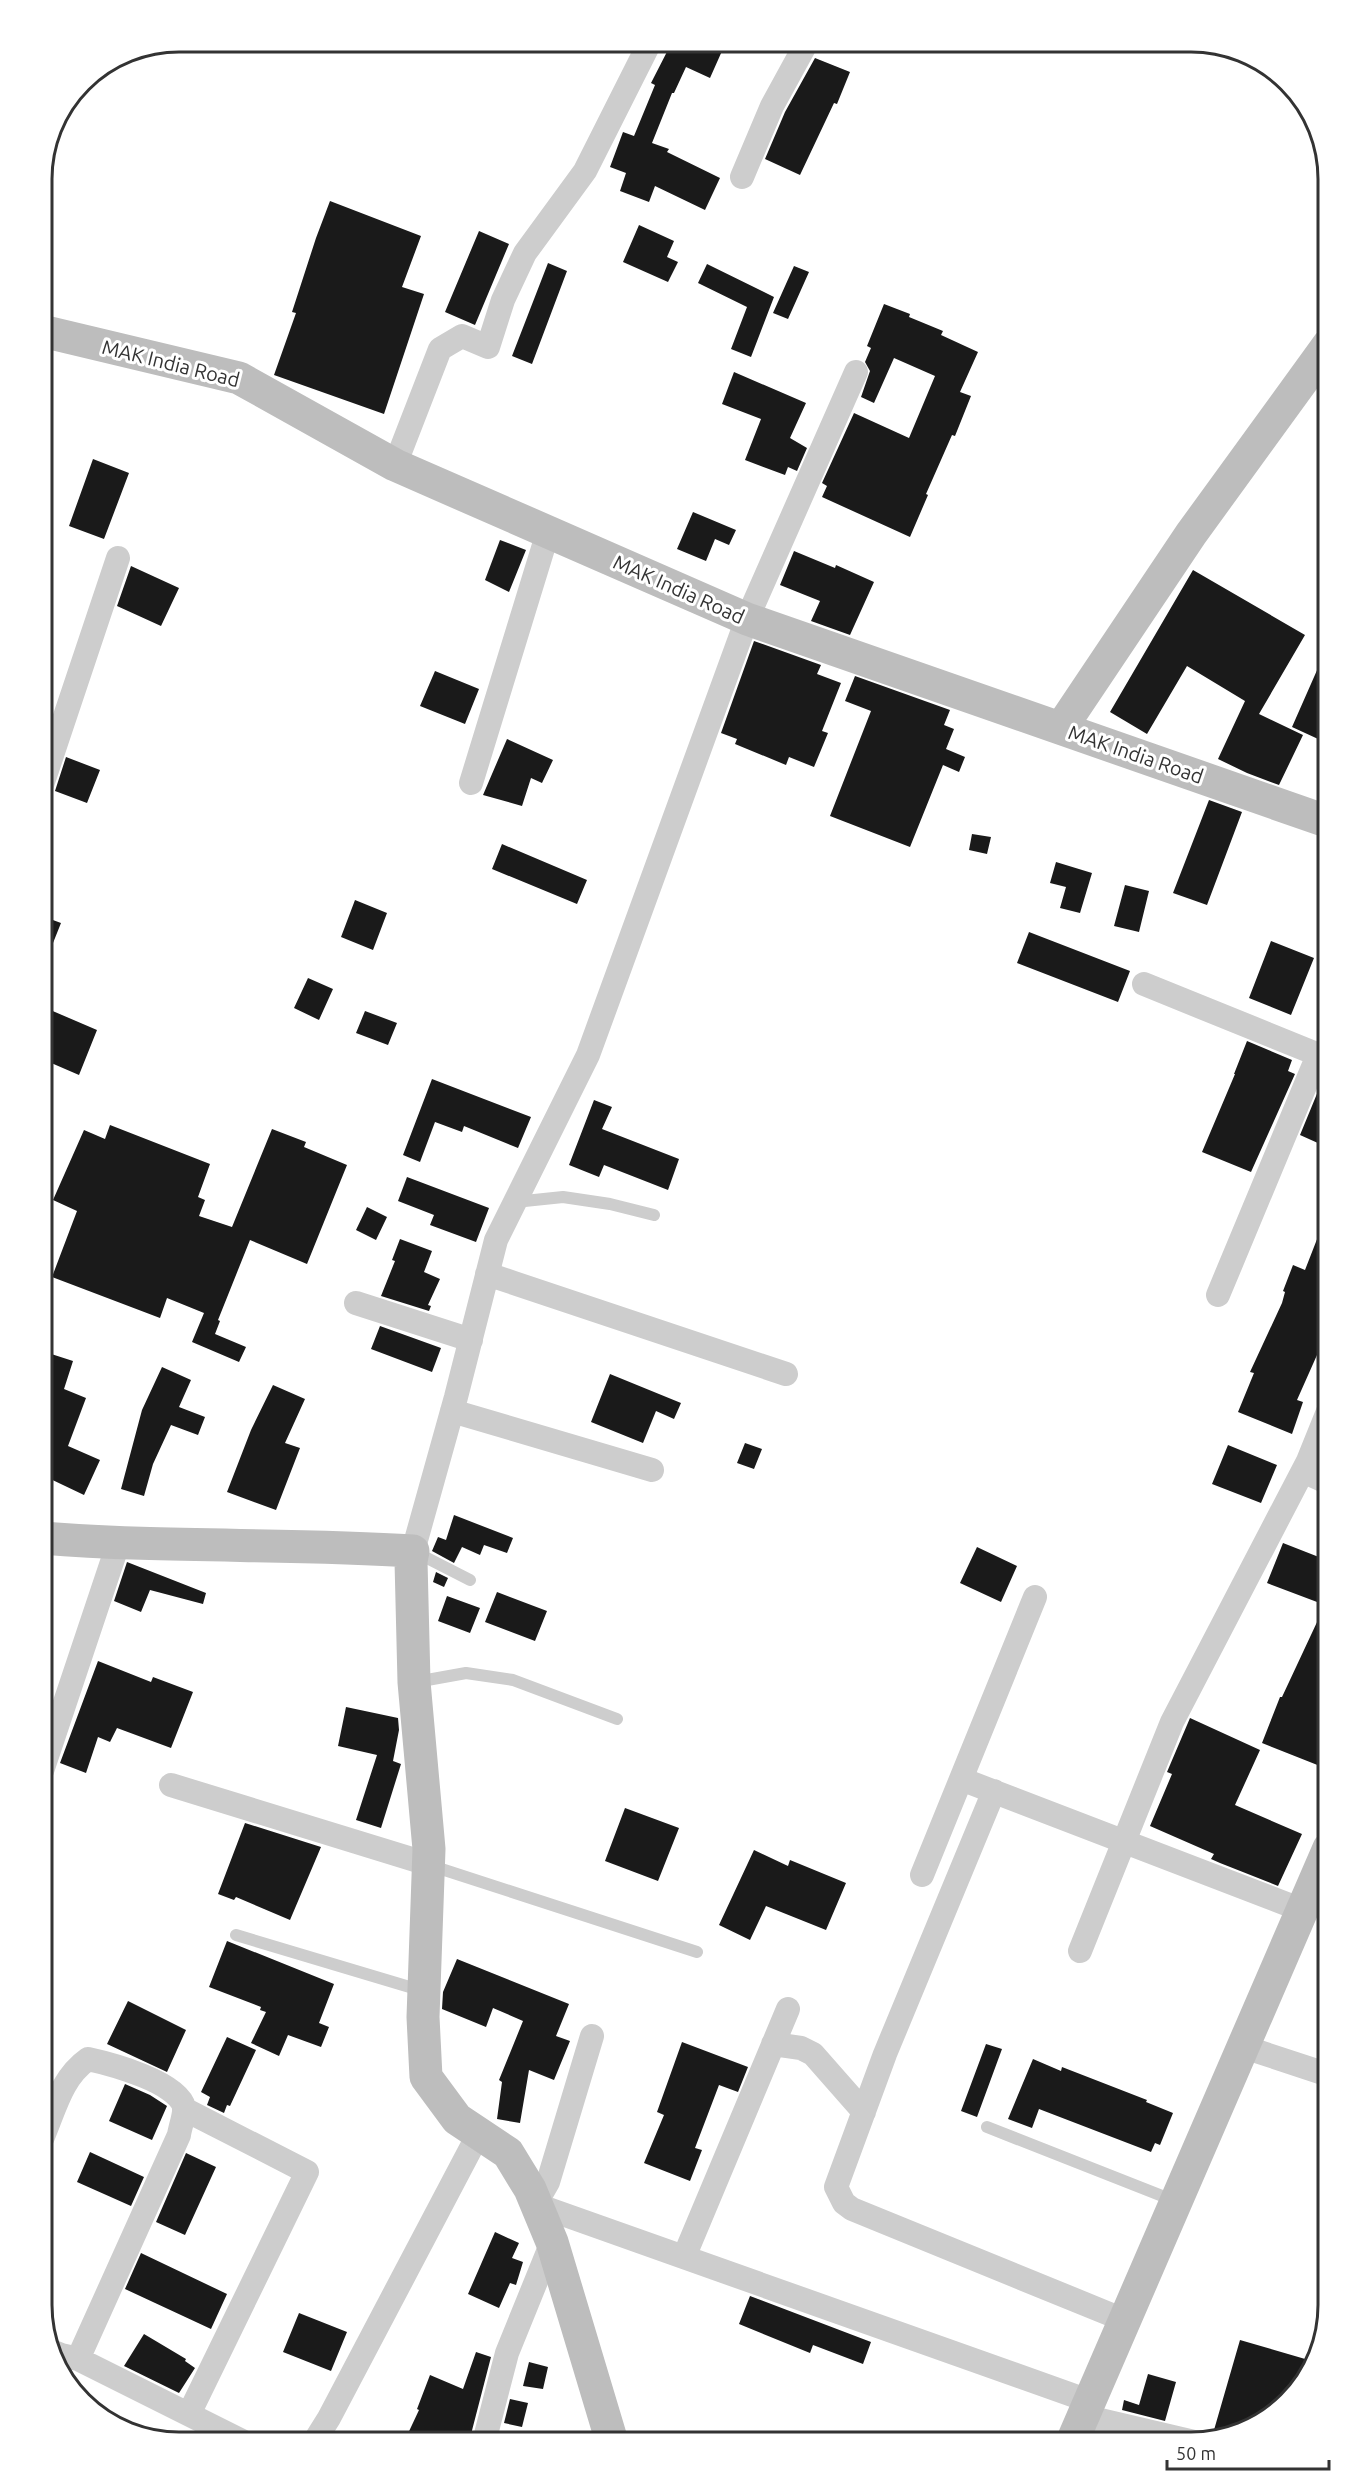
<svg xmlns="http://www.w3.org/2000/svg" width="1371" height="2484" font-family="Ubuntu,sans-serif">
	<rect width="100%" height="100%" fill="#fff"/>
	<path fill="#1a1a1a" d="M 672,42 L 726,42 L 710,78 L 686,67 L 674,93 L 672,93 L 652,143 L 669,149 L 667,152 L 720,178 L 705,210 L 655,186 L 649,202 L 620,191 L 626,173 L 610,167 L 623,132 L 634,136 L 655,85 L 651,83 Z
		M 815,58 L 850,72 L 837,104 L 834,103 L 800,175 L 765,159 L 785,112 Z
		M 330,201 L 421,236 L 402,287 L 424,294 L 384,414 L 274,375 L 296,313 L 292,312 L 316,238 Z
		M 639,225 L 674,241 L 667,257 L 678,262 L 668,282 L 623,262 Z
		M 479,231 L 509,244 L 475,325 L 445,312 Z
		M 548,263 L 567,271 L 532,364 L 512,356 Z
		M 707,264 L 774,297 L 751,357 L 731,349 L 747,307 L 698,283 Z
		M 794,266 L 809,272 L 788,319 L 773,313 Z
		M 884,304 L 910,314 L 909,317 L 943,331 L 941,335 L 978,352 L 960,392 L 971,396 L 955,436 L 952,435 L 926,494 L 928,495 L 910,537 L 822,497 L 827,486 L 822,483 L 854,413 L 909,438 L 935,376 L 894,358 L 874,403 L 861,397 L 870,371 L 865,362 L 871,348 L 867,346 Z
		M 734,372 L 806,403 L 790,438 L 807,448 L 797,471 L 788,467 L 785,475 L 745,460 L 761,419 L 722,404 Z
		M 93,459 L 129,473 L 104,539 L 69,526 Z
		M 693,512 L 736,530 L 729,545 L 715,539 L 706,561 L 677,549 Z
		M 500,540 L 526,550 L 509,592 L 485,580 Z
		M 794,551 L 835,568 L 836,565 L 874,582 L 850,635 L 811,621 L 820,601 L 780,585 Z
		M 131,566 L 179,588 L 161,626 L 117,606 Z
		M 1193,570 L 1305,635 L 1259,714 L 1303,735 L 1279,785 L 1247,773 L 1218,759 L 1245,701 L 1187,666 L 1147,734 L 1110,712 Z
		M 754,641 L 821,665 L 817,674 L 841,683 L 822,731 L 828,733 L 814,767 L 789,757 L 786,765 L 735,744 L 737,739 L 721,733 Z
		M 1329,643 L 1329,744 L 1292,727 Z
		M 435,671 L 479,689 L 465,724 L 420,706 Z
		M 855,676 L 950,710 L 944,725 L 954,729 L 946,749 L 965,757 L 959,772 L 943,765 L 910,847 L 830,816 L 871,711 L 845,701 Z
		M 507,739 L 553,760 L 542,783 L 531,778 L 522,806 L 483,795 Z
		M 66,757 L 100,770 L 87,803 L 55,791 Z
		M 1209,800 L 1242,812 L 1207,905 L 1173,893 Z
		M 972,834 L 991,837 L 987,854 L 969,850 Z
		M 502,844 L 587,880 L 577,904 L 492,869 Z
		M 1056,862 L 1092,873 L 1080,913 L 1060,908 L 1066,887 L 1050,883 Z
		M 1125,885 L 1149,891 L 1139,932 L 1114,926 Z
		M 355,900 L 387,913 L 373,950 L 341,937 Z
		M 42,916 L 61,923 L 43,968 L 42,967 Z
		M 1029,932 L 1130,971 L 1118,1002 L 1017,963 Z
		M 1271,941 L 1314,958 L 1291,1015 L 1249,998 Z
		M 308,978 L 333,989 L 319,1020 L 294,1008 Z
		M 48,1009 L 97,1030 L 79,1075 L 42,1059 L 42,1022 Z
		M 365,1011 L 397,1023 L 388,1045 L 356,1033 Z
		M 1247,1041 L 1292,1060 L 1288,1071 L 1295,1074 L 1251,1172 L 1202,1152 L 1235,1074 L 1234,1074 Z
		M 432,1079 L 531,1117 L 518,1148 L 464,1126 L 462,1132 L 435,1122 L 420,1162 L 403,1155 Z
		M 1321,1084 L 1329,1087 L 1329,1148 L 1300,1135 Z
		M 594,1100 L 612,1107 L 602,1129 L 679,1159 L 668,1190 L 604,1165 L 599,1177 L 569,1165 Z
		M 110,1125 L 210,1164 L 198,1197 L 205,1200 L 199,1216 L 232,1227 L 272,1129 L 306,1142 L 304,1147 L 347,1165 L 307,1264 L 250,1240 L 218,1320 L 220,1321 L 215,1334 L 246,1347 L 239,1362 L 192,1342 L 204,1313 L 167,1298 L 160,1318 L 52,1277 L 77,1211 L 53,1200 L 84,1130 L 105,1139 Z
		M 407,1177 L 489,1208 L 476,1242 L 430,1225 L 434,1215 L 398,1201 Z
		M 367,1207 L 387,1217 L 376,1240 L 356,1230 Z
		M 1328,1211 L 1329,1328 L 1297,1400 L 1303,1402 L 1292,1434 L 1238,1412 L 1254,1373 L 1250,1372 L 1282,1303 L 1285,1292 L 1283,1291 L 1293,1265 L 1305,1270 Z
		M 400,1239 L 432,1251 L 424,1272 L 440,1279 L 428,1305 L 431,1306 L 429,1311 L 381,1296 L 395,1261 L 392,1260 Z
		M 380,1326 L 441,1348 L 432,1372 L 371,1349 Z
		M 42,1351 L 73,1361 L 64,1389 L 86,1398 L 68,1446 L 100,1460 L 84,1495 L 42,1475 Z
		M 162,1367 L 191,1380 L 179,1407 L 205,1417 L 198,1435 L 171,1425 L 153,1464 L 144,1496 L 121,1489 L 142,1410 Z
		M 610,1374 L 681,1403 L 674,1419 L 656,1411 L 643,1443 L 591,1422 Z
		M 273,1385 L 305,1399 L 285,1443 L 300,1448 L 276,1510 L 227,1492 L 251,1430 Z
		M 745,1443 L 762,1449 L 754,1469 L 737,1463 Z
		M 1228,1445 L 1277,1465 L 1261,1503 L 1212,1484 Z
		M 454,1515 L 513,1538 L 507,1553 L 484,1545 L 480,1555 L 462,1547 L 454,1563 L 432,1551 L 438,1537 L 446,1540 Z
		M 1283,1543 L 1329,1561 L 1329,1758 L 1325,1768 L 1262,1743 L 1280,1697 L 1282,1697 L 1325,1605 L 1267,1583 Z
		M 977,1547 L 1017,1566 L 1001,1602 L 960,1583 Z
		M 127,1562 L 206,1593 L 203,1604 L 150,1590 L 141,1612 L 114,1601 Z
		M 436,1572 L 448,1578 L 444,1587 L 433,1582 Z
		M 497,1592 L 547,1611 L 535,1641 L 485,1622 Z
		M 447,1596 L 480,1608 L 470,1633 L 438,1621 Z
		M 98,1661 L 151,1682 L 153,1677 L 193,1692 L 171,1748 L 117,1728 L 110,1742 L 98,1737 L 86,1773 L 60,1763 Z
		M 346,1707 L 398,1718 L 399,1730 L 393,1761 L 401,1764 L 381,1828 L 356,1820 L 377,1755 L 338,1746 Z
		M 1190,1718 L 1260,1750 L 1235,1805 L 1302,1834 L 1278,1886 L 1220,1863 L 1211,1859 L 1214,1854 L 1150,1826 L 1172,1774 L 1167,1772 Z
		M 625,1808 L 679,1828 L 658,1881 L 605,1861 Z
		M 245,1823 L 321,1847 L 290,1920 L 236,1897 L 234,1900 L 218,1894 Z
		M 754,1850 L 788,1866 L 790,1860 L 846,1883 L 826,1930 L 766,1906 L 750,1940 L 719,1925 Z
		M 227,1941 L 334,1984 L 319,2023 L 329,2027 L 321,2047 L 288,2035 L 279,2056 L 251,2043 L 266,2012 L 260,2010 L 261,2007 L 209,1987 Z
		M 457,1959 L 569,2004 L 556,2036 L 570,2041 L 554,2080 L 529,2070 L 520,2123 L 497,2119 L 502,2082 L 499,2080 L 523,2021 L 493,2008 L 486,2027 L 442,2009 L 443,1992 Z
		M 128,2001 L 186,2030 L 167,2072 L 107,2044 Z
		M 227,2037 L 256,2050 L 230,2106 L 227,2105 L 224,2113 L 207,2105 L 210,2097 L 201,2092 Z
		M 682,2042 L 748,2067 L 738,2092 L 719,2085 L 695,2148 L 702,2150 L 690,2181 L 644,2163 L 664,2115 L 657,2112 Z
		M 986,2044 L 1002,2049 L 977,2117 L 961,2111 Z
		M 1033,2059 L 1061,2071 L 1062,2067 L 1147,2100 L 1146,2102 L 1173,2113 L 1160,2145 L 1155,2143 L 1151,2152 L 1039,2109 L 1032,2128 L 1008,2119 Z
		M 125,2084 L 150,2095 L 167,2106 L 152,2140 L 109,2121 Z
		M 90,2152 L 144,2177 L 131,2206 L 77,2182 Z
		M 186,2153 L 216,2167 L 185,2235 L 156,2222 Z
		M 495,2232 L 519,2243 L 512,2258 L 523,2262 L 516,2285 L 510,2283 L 499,2308 L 468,2294 Z
		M 141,2253 L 227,2294 L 211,2329 L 125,2289 Z
		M 750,2296 L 871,2342 L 863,2364 L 813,2345 L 810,2353 L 739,2324 Z
		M 299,2313 L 347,2332 L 331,2371 L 283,2352 Z
		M 144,2334 L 186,2359 L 185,2361 L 195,2368 L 179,2393 L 124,2366 Z
		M 1240,2340 L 1312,2361 L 1306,2381 L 1245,2431 L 1229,2434 L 1214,2430 Z
		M 476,2352 L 491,2357 L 469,2442 L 404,2442 L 419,2410 L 417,2409 L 430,2375 L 463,2389 Z
		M 529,2362 L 548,2367 L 543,2389 L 523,2386 Z
		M 1148,2374 L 1176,2382 L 1165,2421 L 1122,2410 L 1124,2400 L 1139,2405 Z
		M 510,2399 L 528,2403 L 522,2427 L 504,2423 Z"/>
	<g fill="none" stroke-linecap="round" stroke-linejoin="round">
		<path stroke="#cdcdcd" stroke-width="12" d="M 515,1202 L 563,1197 L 610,1204 L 654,1215
			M 412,1561 L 425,1557 L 470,1580
			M 416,1682 L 466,1673 L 513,1680 L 617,1719
			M 429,1865 L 697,1952
			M 236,1935 L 423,1991
			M 987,2127 L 1175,2201"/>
		<path stroke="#cdcdcd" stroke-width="24" d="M 742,177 L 772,106 L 807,42
			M 395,465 L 440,349 L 462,336 L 488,347 L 503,300 L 525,253 L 585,171 L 650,42
			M 471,783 L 548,532
			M 42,785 L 118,558
			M 1144,984 L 1329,1059
			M 487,1274 L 786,1374
			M 1218,1295 L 1318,1055
			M 356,1303 L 471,1340
			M 452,1411 L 652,1470
			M 1303,1471 L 1329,1483
			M 413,1551 L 456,1397 L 496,1240 L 588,1055 L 747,619 L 856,372
			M 1035,1597 L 961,1779 L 1302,1910
			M 42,1771 L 118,1544
			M 171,1785 L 428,1864
			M 994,1791 L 885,2054 L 836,2187 L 844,2203 L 852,2209 L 1124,2320
			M 922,1875 L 961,1779
			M 1080,1951 L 1172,1722 L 1308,1461 L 1329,1409
			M 773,2044 L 801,2048 L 813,2054 L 864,2112
			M 1244,2047 L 1329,2075
			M 184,2109 L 307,2172 L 189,2414
			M 42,2139 C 55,2109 61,2078 88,2059 C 111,2064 178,2082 184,2107 C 185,2115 180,2127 179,2135 L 78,2359
			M 536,2203 L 548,2182 L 592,2036
			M 537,2205 L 1089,2401
			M 684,2257 L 788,2009
			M 51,2351 L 61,2355 L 78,2359 L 244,2442
			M 1083,2416 L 1194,2442
			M 314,2442 L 329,2418 L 479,2133
			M 484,2442 L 507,2353 L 552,2242"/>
		<path stroke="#bdbdbd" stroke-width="33" d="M 42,331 L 239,378 L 395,465 L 747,619 L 1329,822
			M 1061,728 L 1191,534 L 1329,344
			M 42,1538 C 165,1548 289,1543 413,1551 L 411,1561 L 414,1682 L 429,1849 L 423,2017 L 426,2077 L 457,2119 L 508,2153 L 530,2189 L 552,2242 L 612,2442
			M 1072,2442 L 1329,1848"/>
	</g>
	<g text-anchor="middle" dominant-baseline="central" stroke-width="6" stroke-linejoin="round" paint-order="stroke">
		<g font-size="20" fill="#333" stroke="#fff">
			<text transform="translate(171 363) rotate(14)">MAK India Road</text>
			<text transform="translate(679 589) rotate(24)">MAK India Road</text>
			<text transform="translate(1136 754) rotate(19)">MAK India Road</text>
		</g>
	</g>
	<path d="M0 0H1371V2484H0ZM179 52H1191A127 127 0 0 1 1318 179V2305A127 127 0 0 1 1191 2432H179A127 127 0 0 1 52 2305V179A127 127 0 0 1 179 52Z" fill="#fff" fill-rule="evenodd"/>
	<path fill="none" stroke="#333" stroke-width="3" d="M179 52H1191A127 127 0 0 1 1318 179V2305A127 127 0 0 1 1191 2432H179A127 127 0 0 1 52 2305V179A127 127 0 0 1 179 52Z"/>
	<path d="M1167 2460v9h162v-9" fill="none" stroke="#333333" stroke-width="3"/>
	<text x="1176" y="2460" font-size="18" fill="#333333" stroke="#ffffff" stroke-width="4.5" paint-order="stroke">50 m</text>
</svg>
